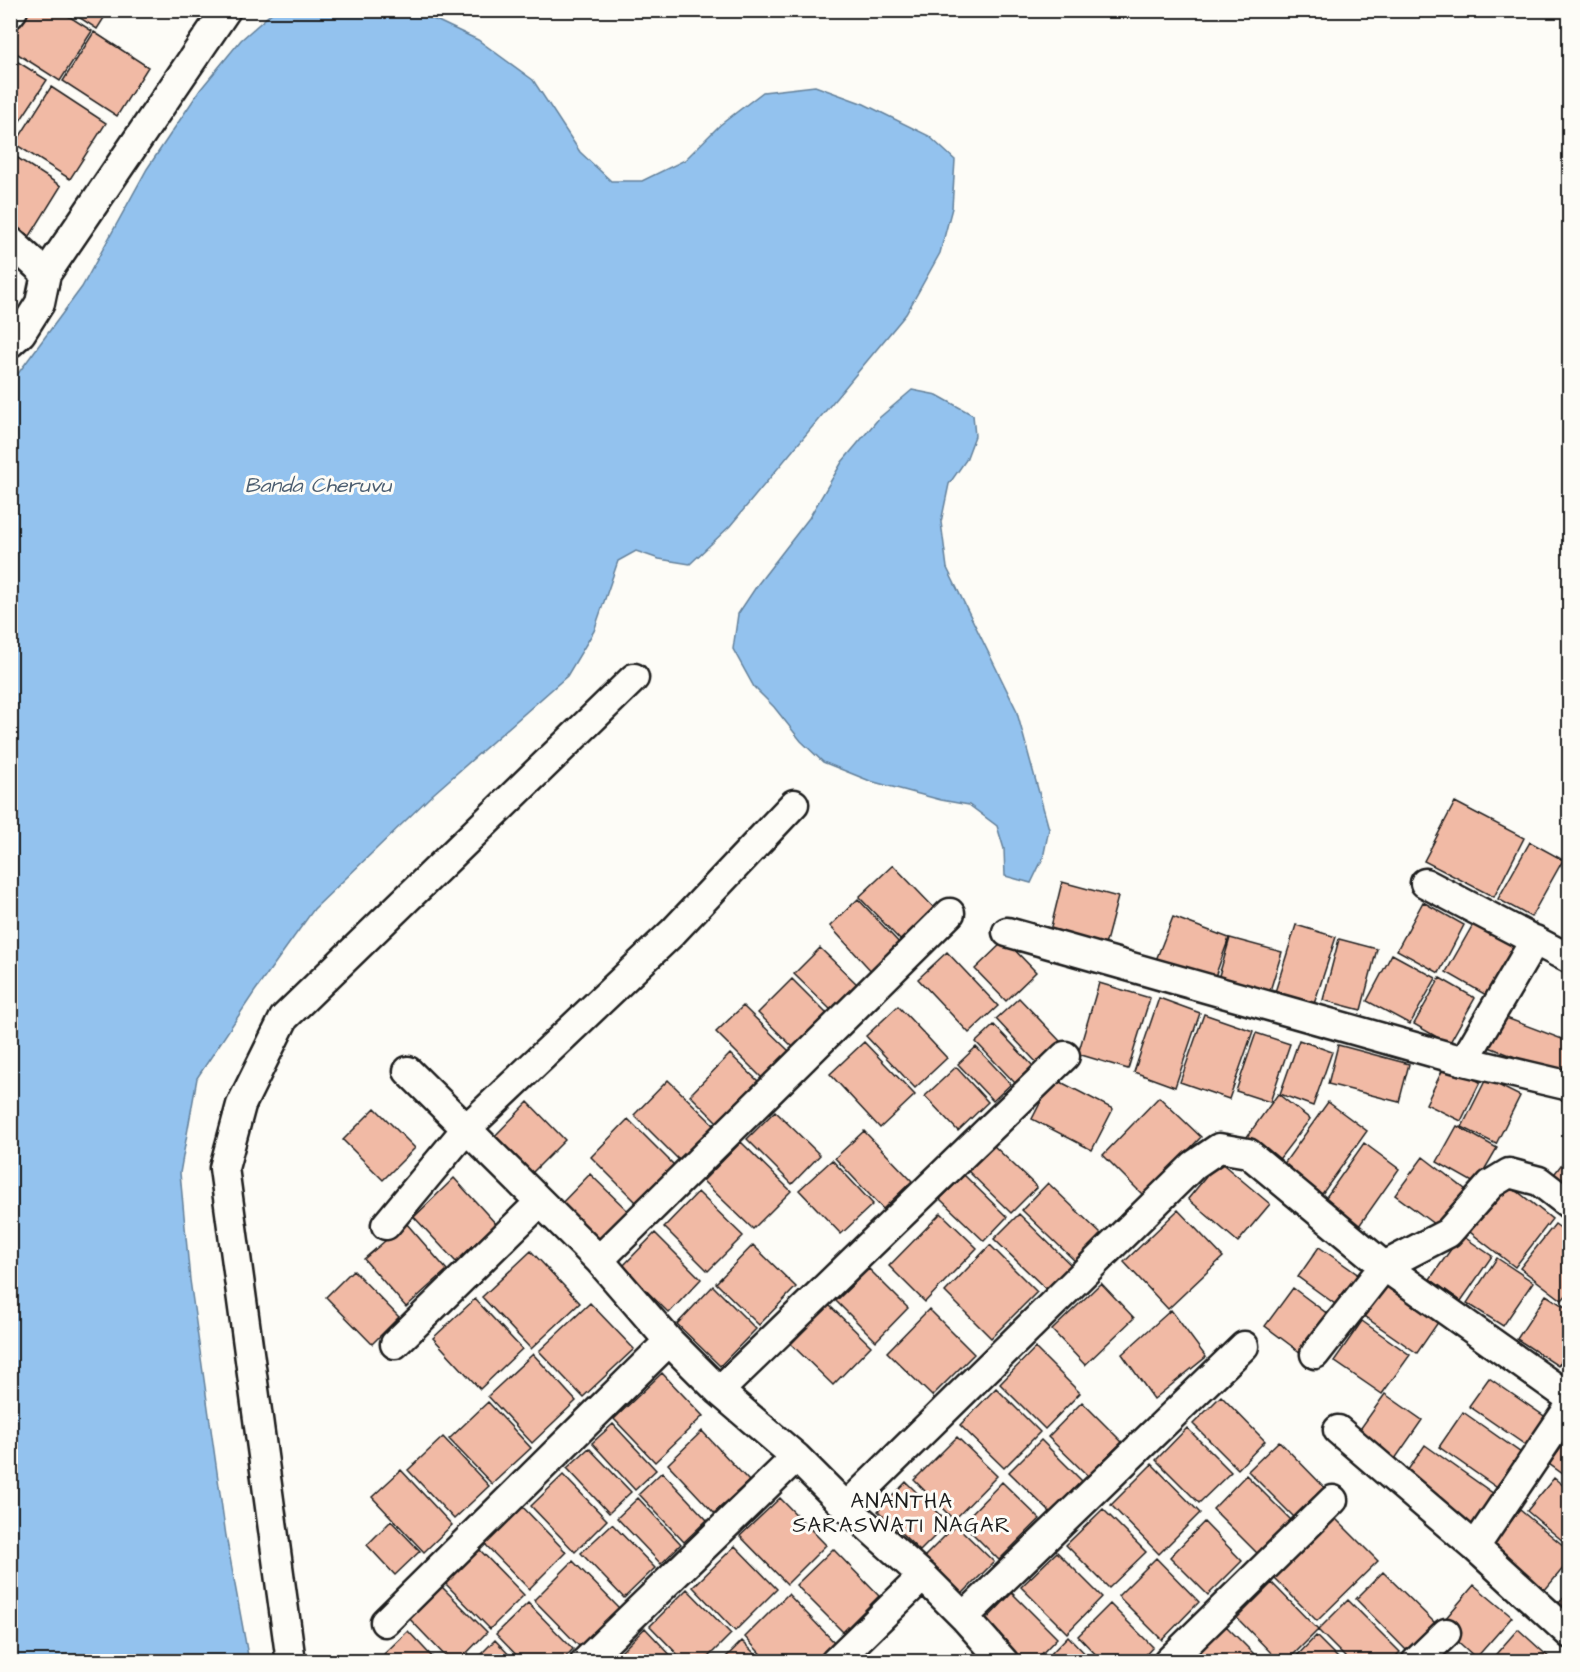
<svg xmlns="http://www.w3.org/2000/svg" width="1580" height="1672" font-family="'Architects Daughter',sans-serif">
	<rect width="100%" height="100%" fill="#fdfcf7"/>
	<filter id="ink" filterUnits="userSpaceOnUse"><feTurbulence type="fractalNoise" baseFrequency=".0167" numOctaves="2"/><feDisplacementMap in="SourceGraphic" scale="12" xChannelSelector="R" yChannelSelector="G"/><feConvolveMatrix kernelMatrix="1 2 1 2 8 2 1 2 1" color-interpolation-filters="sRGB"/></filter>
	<g filter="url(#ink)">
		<path fill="#93c2ee" stroke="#63809a" stroke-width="1.5" d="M 275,10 L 411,11 L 438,21 L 478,40 L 533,80 L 580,152 L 611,181 L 642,181 L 685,160 L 720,125 L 763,92 L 815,86 L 864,104 L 929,136 L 955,160 L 952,208 L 940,253 L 906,314 L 730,526 L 690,564 L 659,559 L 636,551 L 618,561 L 594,631 L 567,676 L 432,795 L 314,909 L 255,991 L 197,1078 L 180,1173 L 190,1280 L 226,1536 L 249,1661 L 11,1661 L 11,383 L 82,287 L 147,169 L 200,90 L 241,40 Z
			M 912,390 L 937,395 L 973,415 L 975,436 L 966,460 L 949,484 L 941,522 L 947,568 L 1016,709 L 1049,829 L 1043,858 L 1031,883 L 1005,876 L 1004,849 L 997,826 L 969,805 L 941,800 L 870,781 L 823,762 L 801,741 L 774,707 L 754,687 L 733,649 L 738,614 L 758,584 L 809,518 L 842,462 L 879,418 Z"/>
		<path fill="#f1baa5" stroke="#1c1c1c" stroke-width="1.5" d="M 29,10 L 59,10 L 92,31 L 60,81 L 10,49 L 10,39 Z
			M 68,10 L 109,10 L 97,29 Z
			M 94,32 L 148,67 L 117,116 L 63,81 Z
			M 10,57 L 47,80 L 10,136 Z
			M 51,87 L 106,123 L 70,179 L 15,144 Z
			M 10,153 L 61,186 L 30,236 L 10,224 Z
			M 1455,802 L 1524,838 L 1494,897 L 1424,861 Z
			M 1530,842 L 1563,860 L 1531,917 L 1498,899 Z
			M 893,865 L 938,912 L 904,944 L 859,897 Z
			M 1062,882 L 1118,897 L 1103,953 L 1048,939 Z
			M 858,899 L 902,946 L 874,974 L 830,926 Z
			M 1423,902 L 1464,925 L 1439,973 L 1397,950 Z
			M 1173,917 L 1229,938 L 1213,982 L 1156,960 Z
			M 1475,921 L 1515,944 L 1486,995 L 1446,972 Z
			M 1296,925 L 1336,937 L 1314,1004 L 1275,992 Z
			M 1230,938 L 1282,952 L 1269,994 L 1218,979 Z
			M 1339,939 L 1377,949 L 1361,1010 L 1323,1000 Z
			M 1005,940 L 1036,972 L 1006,1001 L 975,969 Z
			M 820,948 L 859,986 L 834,1013 L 794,974 Z
			M 947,952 L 998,1006 L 969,1033 L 918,979 Z
			M 1392,954 L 1436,978 L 1410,1024 L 1367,1001 Z
			M 1440,978 L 1475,998 L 1449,1044 L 1414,1024 Z
			M 792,979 L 829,1016 L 796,1050 L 758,1013 Z
			M 1099,983 L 1150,998 L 1128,1069 L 1078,1054 Z
			M 1019,998 L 1060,1041 L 1037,1063 L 996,1019 Z
			M 1159,998 L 1200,1013 L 1175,1087 L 1134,1072 Z
			M 743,1006 L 791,1053 L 764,1080 L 716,1032 Z
			M 898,1006 L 947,1058 L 915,1088 L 866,1036 Z
			M 1204,1014 L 1253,1031 L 1229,1099 L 1180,1082 Z
			M 1501,1016 L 1570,1042 L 1570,1078 L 1489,1047 Z
			M 994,1025 L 1033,1066 L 1015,1083 L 976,1042 Z
			M 1256,1033 L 1290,1044 L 1270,1102 L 1236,1091 Z
			M 1299,1040 L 1332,1052 L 1313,1106 L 1280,1094 Z
			M 864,1042 L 915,1095 L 880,1128 L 830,1074 Z
			M 1338,1045 L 1409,1064 L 1399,1102 L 1328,1084 Z
			M 976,1047 L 1011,1084 L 993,1101 L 958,1064 Z
			M 730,1054 L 759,1082 L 718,1123 L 690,1095 Z
			M 1445,1065 L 1480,1082 L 1461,1121 L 1426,1104 Z
			M 956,1067 L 988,1102 L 958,1131 L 925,1096 Z
			M 1053,1078 L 1113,1109 L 1092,1150 L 1032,1119 Z
			M 1486,1079 L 1520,1096 L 1496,1144 L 1462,1127 Z
			M 668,1080 L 715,1126 L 680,1161 L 634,1115 Z
			M 1278,1094 L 1310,1119 L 1277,1162 L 1246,1138 Z
			M 1159,1097 L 1201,1137 L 1144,1196 L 1103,1155 Z
			M 528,1102 L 565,1140 L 528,1177 L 491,1140 Z
			M 1328,1102 L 1367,1131 L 1322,1194 L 1283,1165 Z
			M 375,1108 L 415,1148 L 383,1180 L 343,1140 Z
			M 775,1111 L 820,1155 L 792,1184 L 747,1139 Z
			M 628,1119 L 676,1167 L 639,1205 L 591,1157 Z
			M 1457,1126 L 1497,1148 L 1476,1184 L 1437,1162 Z
			M 864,1131 L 912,1181 L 883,1209 L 835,1158 Z
			M 741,1142 L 791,1191 L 753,1229 L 703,1181 Z
			M 1364,1143 L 1399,1169 L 1359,1226 L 1324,1200 Z
			M 992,1144 L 1037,1187 L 1011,1213 L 967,1170 Z
			M 1570,1153 L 1570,1190 L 1552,1177 Z
			M 1423,1157 L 1466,1190 L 1438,1227 L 1395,1195 Z
			M 832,1160 L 873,1204 L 841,1234 L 799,1190 Z
			M 1219,1161 L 1270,1204 L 1238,1242 L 1188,1199 Z
			M 590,1174 L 629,1212 L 596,1246 L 557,1208 Z
			M 964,1175 L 1007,1217 L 984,1241 L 940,1199 Z
			M 454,1178 L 496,1224 L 456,1262 L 414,1217 Z
			M 1048,1183 L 1101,1234 L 1075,1261 L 1022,1210 Z
			M 1507,1183 L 1552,1219 L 1515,1267 L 1470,1232 Z
			M 698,1192 L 743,1236 L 708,1271 L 664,1227 Z
			M 1178,1210 L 1223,1257 L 1168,1309 L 1124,1262 Z
			M 941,1213 L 977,1248 L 925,1302 L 889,1266 Z
			M 1019,1214 L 1072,1266 L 1048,1291 L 994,1239 Z
			M 406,1223 L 447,1270 L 406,1307 L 364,1259 Z
			M 1555,1224 L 1570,1235 L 1570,1291 L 1562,1300 L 1520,1268 Z
			M 655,1233 L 701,1279 L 669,1313 L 622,1267 Z
			M 1461,1235 L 1492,1256 L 1461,1301 L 1430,1279 Z
			M 753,1245 L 796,1287 L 759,1325 L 716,1283 Z
			M 990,1245 L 1037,1292 L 991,1338 L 945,1292 Z
			M 1319,1247 L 1363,1278 L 1342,1309 L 1298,1277 Z
			M 531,1251 L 580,1303 L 531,1349 L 482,1297 Z
			M 1497,1258 L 1533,1282 L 1503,1326 L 1467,1303 Z
			M 869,1269 L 908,1308 L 876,1341 L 836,1301 Z
			M 353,1270 L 399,1317 L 372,1344 L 326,1297 Z
			M 1383,1281 L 1439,1321 L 1417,1353 L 1361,1314 Z
			M 1101,1283 L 1134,1318 L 1085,1365 L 1052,1330 Z
			M 713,1286 L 756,1329 L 720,1366 L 677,1324 Z
			M 1293,1288 L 1333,1318 L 1305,1356 L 1265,1326 Z
			M 1546,1295 L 1570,1310 L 1570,1349 L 1558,1366 L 1517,1339 Z
			M 475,1299 L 522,1349 L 480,1389 L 433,1338 Z
			M 590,1303 L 634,1349 L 583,1397 L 539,1351 Z
			M 829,1305 L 871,1346 L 833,1385 L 791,1344 Z
			M 929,1309 L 974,1354 L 932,1396 L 887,1352 Z
			M 1171,1310 L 1206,1357 L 1154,1399 L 1122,1354 Z
			M 1362,1321 L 1410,1355 L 1382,1394 L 1334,1361 Z
			M 1035,1348 L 1080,1393 L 1045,1429 L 1000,1384 Z
			M 533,1354 L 576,1401 L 532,1443 L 488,1396 Z
			M 662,1373 L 703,1416 L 655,1462 L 614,1419 Z
			M 1489,1378 L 1547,1418 L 1527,1446 L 1469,1406 Z
			M 996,1388 L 1040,1432 L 1004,1468 L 960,1425 Z
			M 1385,1394 L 1422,1420 L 1395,1459 L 1358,1432 Z
			M 1221,1396 L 1265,1441 L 1238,1469 L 1193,1424 Z
			M 488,1402 L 531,1448 L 492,1484 L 449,1439 Z
			M 1082,1402 L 1122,1442 L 1088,1476 L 1048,1437 Z
			M 1463,1412 L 1521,1453 L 1496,1487 L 1439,1447 Z
			M 613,1424 L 656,1470 L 635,1490 L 592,1443 Z
			M 1187,1428 L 1231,1472 L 1199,1503 L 1156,1460 Z
			M 702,1431 L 749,1481 L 714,1513 L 668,1464 Z
			M 1570,1436 L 1570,1479 L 1549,1464 Z
			M 443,1437 L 489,1486 L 454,1519 L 408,1470 Z
			M 957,1437 L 997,1476 L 954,1520 L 914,1480 Z
			M 1041,1440 L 1082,1481 L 1051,1513 L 1009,1472 Z
			M 1279,1441 L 1325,1488 L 1295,1518 L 1248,1471 Z
			M 1425,1445 L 1494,1494 L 1471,1526 L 1403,1477 Z
			M 589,1448 L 631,1492 L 609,1513 L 567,1468 Z
			M 1152,1464 L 1200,1513 L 1159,1554 L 1111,1505 Z
			M 401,1470 L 452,1525 L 424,1552 L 372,1497 Z
			M 662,1472 L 707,1520 L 684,1542 L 639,1494 Z
			M 563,1475 L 607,1520 L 575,1552 L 531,1506 Z
			M 1246,1475 L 1291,1520 L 1258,1554 L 1213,1509 Z
			M 1554,1478 L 1570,1491 L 1570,1547 L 1527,1511 Z
			M 906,1482 L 948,1523 L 920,1551 L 878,1511 Z
			M 1002,1482 L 1040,1519 L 999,1560 L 962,1523 Z
			M 638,1498 L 681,1544 L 661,1564 L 617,1518 Z
			M 780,1498 L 826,1545 L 787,1584 L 740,1536 Z
			M 518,1502 L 566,1552 L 529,1589 L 480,1539 Z
			M 1103,1509 L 1146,1552 L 1109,1588 L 1066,1545 Z
			M 1520,1510 L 1570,1551 L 1570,1560 L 1544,1591 L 1490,1546 Z
			M 1335,1518 L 1378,1561 L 1317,1621 L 1274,1578 Z
			M 391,1521 L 420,1551 L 395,1575 L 367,1545 Z
			M 1204,1522 L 1242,1561 L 1208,1595 L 1170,1557 Z
			M 612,1524 L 655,1568 L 624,1598 L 581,1553 Z
			M 956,1525 L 994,1562 L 962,1594 L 924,1557 Z
			M 476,1546 L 524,1595 L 490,1629 L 442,1580 Z
			M 735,1546 L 777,1589 L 735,1631 L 693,1587 Z
			M 833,1549 L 879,1596 L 843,1632 L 796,1585 Z
			M 1057,1552 L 1102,1597 L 1067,1633 L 1021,1587 Z
			M 1156,1558 L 1199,1602 L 1162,1640 L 1118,1596 Z
			M 573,1561 L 619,1608 L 580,1647 L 534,1600 Z
			M 1383,1572 L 1435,1623 L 1407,1651 L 1356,1599 Z
			M 437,1582 L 487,1632 L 458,1662 L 451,1662 L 405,1614 Z
			M 1272,1583 L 1318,1630 L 1286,1662 L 1280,1662 L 1237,1618 Z
			M 1474,1585 L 1512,1617 L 1476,1658 L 1440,1625 Z
			M 687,1589 L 731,1634 L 703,1662 L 685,1662 L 650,1626 Z
			M 1570,1589 L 1570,1617 L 1556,1607 Z
			M 1012,1593 L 1057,1638 L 1034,1662 L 1020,1662 L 982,1624 Z
			M 788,1594 L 834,1642 L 814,1662 L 768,1662 L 745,1637 Z
			M 1348,1600 L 1400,1652 L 1390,1662 L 1350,1662 L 1318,1630 Z
			M 528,1603 L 573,1649 L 561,1662 L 523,1662 L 496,1634 Z
			M 1110,1604 L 1153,1647 L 1139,1662 L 1103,1662 L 1078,1636 Z
			M 1226,1626 L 1262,1662 L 1190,1662 Z
			M 645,1628 L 677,1662 L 611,1662 Z
			M 1518,1629 L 1553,1661 L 1552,1662 L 1489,1662 Z
			M 408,1631 L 437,1662 L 392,1662 L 384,1654 Z
			M 1068,1636 L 1093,1662 L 1043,1662 Z
			M 1316,1636 L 1342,1662 L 1291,1662 Z
			M 495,1640 L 516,1662 L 473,1662 Z
			M 742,1641 L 763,1662 L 721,1662 Z"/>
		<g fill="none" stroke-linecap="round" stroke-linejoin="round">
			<defs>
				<path id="street" d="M 10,14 L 13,10
					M 10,241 L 46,274
					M 10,343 L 21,333 L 40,303 L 46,274 L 226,10
					M 1425,883 L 1570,959
					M 1007,932 L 1464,1061 L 1570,1086
					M 1464,1061 L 1535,940
					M 408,1071 L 599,1260 L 669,1341 L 719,1391 L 796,1457 L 846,1507 L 923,1576 L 964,1617 L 1004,1662
					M 386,1225 L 466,1129 L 672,933 L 794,804
					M 599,1260 L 950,913
					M 395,1344 L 540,1202
					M 1315,1354 L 1384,1266 L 1448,1233 L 1491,1184 L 1509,1173 L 1539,1181 L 1570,1205
					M 719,1391 L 1065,1056
					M 1338,1430 L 1475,1547 L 1570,1634
					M 846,1507 L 1194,1165 L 1219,1148 L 1248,1153 L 1384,1266 L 1570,1398
					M 1475,1547 L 1570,1406
					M 964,1617 L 1244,1346
					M 385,1622 L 669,1341
					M 291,1662 L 224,1168 L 241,1105 L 284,1018 L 634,678
					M 585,1662 L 796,1457
					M 835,1662 L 923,1576
					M 1168,1662 L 1333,1500
					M 1416,1662 L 1446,1633"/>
			</defs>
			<use href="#street" stroke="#1c1c1c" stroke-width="33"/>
			<use href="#street" stroke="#fdfcf7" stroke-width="28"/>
		</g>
	</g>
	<g text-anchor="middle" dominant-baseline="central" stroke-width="6" stroke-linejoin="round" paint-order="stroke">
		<g font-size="21" font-style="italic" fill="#4c5e70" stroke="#fdfcf7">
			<text x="318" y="485">Banda Cheruvu</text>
		</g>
		<g font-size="21" letter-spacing="1.5" fill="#1c1c1c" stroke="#fdfcf7">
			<text x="902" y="1501">ANANTHA<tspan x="902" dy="24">SARASWATI NAGAR</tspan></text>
		</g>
	</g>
	<rect width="1580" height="1672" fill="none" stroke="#fdfcf7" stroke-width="36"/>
	<rect x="18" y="18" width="1544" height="1636" fill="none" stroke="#1c1c1c" stroke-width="2" filter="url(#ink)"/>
</svg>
